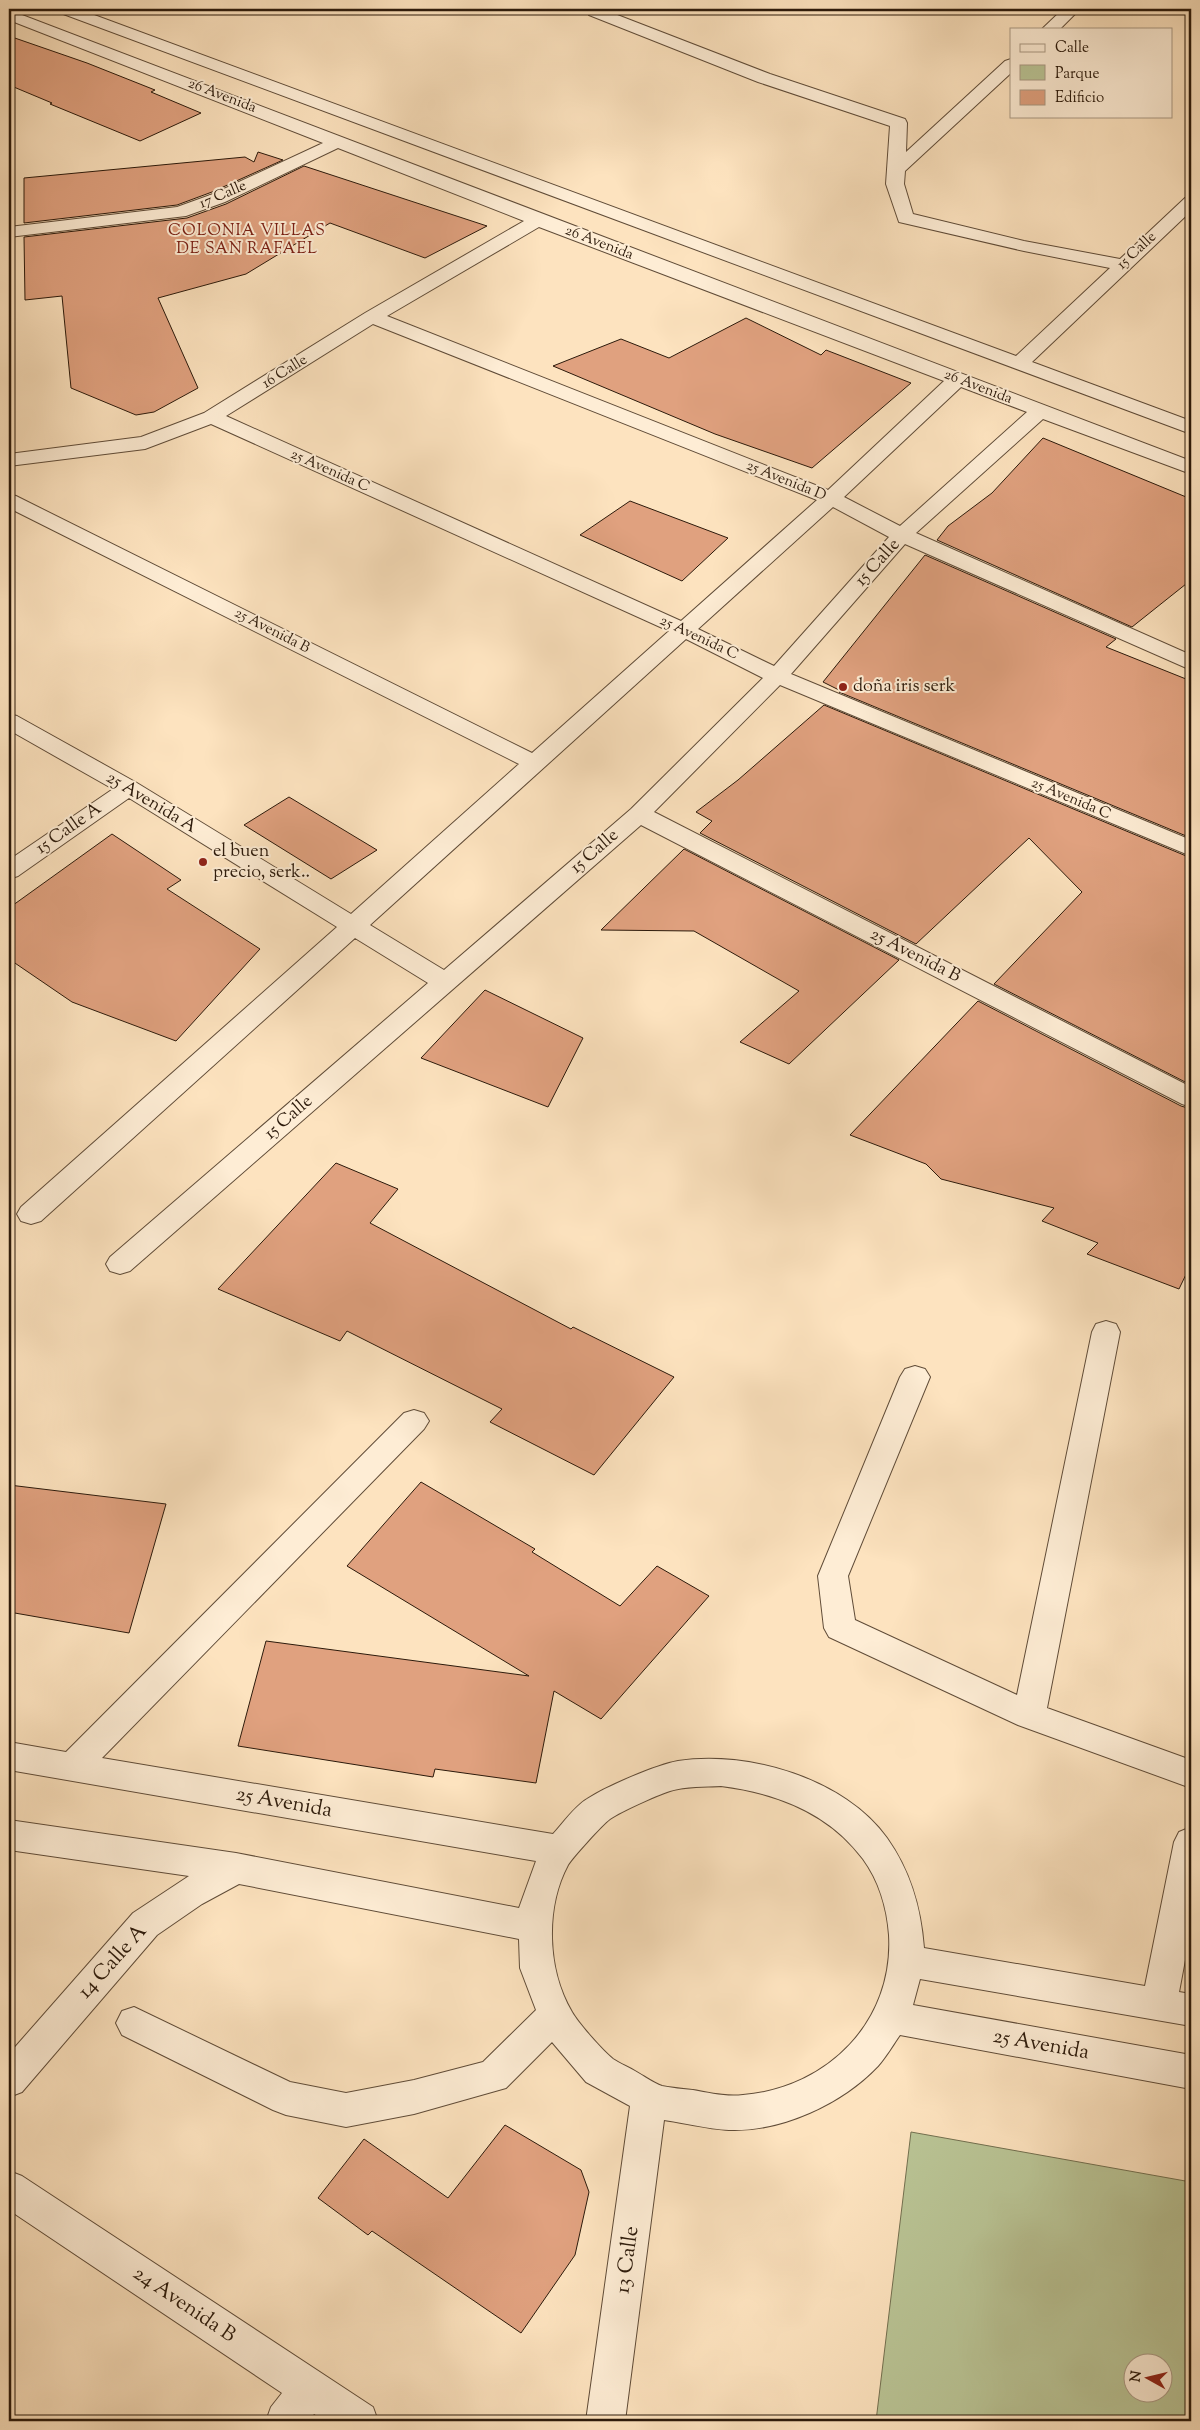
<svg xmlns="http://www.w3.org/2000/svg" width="1200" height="2430" font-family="'Sorts Mill Goudy',serif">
	<rect width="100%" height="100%" fill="#fde3bf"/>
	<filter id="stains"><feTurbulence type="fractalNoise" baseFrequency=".004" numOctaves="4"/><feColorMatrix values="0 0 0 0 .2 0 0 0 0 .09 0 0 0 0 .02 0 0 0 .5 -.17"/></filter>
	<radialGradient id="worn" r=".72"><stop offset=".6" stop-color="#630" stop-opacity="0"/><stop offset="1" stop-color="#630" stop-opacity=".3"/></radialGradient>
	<path fill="#bac596" stroke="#737050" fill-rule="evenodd" d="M 911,2132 L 1191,2182 L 1191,2421 L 876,2421 ZM 1132,2362 L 1162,2362 L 1162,2392 L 1132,2392 Z"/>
	<path fill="#e0a17f" stroke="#2c1a0b" d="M 9,36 L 87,63 L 155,90 L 151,92 L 201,113 L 140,141 L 50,104 L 52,103 L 9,85 Z
		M 258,152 L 283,160 L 212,192 L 177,205 L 24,223 L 24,178 L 245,157 L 254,162 Z
		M 304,166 L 487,226 L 425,258 L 330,223 L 246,274 L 158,298 L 198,388 L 154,412 L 136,415 L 71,388 L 62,296 L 25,300 L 24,237 L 187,218 L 226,204 Z
		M 746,318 L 821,355 L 826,350 L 911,383 L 812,468 L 715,434 L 553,366 L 621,339 L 669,358 Z
		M 1043,438 L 1191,499 L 1191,580 L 1132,627 L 937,540 L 948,526 L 992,493 Z
		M 630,501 L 728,538 L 682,581 L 580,535 Z
		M 925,555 L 1116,639 L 1106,647 L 1191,681 L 1191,838 L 839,692 L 841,691 L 823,682 Z
		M 824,705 L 1191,858 L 1191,1085 L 994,984 L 1082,892 L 1029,838 L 916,944 L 700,833 L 712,821 L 696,812 L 738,780 Z
		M 289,797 L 377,850 L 331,879 L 244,825 Z
		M 112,834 L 181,880 L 167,889 L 260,949 L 176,1041 L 72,1002 L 9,959 L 9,908 Z
		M 684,849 L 899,960 L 789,1064 L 740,1042 L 799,991 L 694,931 L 601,930 Z
		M 485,990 L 583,1038 L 548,1107 L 421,1058 Z
		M 978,1001 L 1181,1106 L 1191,1109 L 1191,1264 L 1179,1289 L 1087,1254 L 1098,1243 L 1042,1221 L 1054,1208 L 941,1179 L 926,1164 L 850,1135 Z
		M 336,1163 L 398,1189 L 370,1223 L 571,1329 L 573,1327 L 674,1377 L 594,1475 L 490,1422 L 502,1409 L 347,1331 L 340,1341 L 218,1289 Z
		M 421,1482 L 535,1549 L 532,1552 L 620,1606 L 657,1566 L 709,1596 L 601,1719 L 554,1691 L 536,1783 L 435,1769 L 433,1777 L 238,1746 L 266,1641 L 529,1676 L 347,1566 Z
		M 9,1485 L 166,1504 L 129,1633 L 9,1612 Z
		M 505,2125 L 581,2170 L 589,2192 L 575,2255 L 521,2333 L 372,2231 L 368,2235 L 318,2198 L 364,2139 L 448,2198 Z"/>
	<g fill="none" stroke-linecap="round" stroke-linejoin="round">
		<defs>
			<path id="minor" d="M 56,9 L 78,9 L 1016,356 L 1110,268 L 1024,251 L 899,222 L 886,184 L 890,126 L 758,82 L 589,15 L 587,12 L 589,9 L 609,9 L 607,11 L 770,74 L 905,119 L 907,123 L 906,152 L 1005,61 L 1011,59 L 1011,73 L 905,171 L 904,184 L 913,214 L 1024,241 L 1120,259 L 1185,198 L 1191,197 L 1191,211 L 1032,362 L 1191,421 L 1191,434 L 58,12 Z
				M 1063,9 L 1080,9 L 1060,29 L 1042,29 Z
				M 9,10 L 1191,461 L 1191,474 L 1043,419 L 916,533 L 1191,655 L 1191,670 L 905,544 L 791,674 L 1191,840 L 1191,856 L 780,685 L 654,812 L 1191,1087 L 1191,1107 L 1182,1104 L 641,825 L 130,1271 L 120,1274 L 110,1271 L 106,1264 L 110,1257 L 428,983 L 355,938 L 41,1221 L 31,1224 L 21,1221 L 17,1214 L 21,1207 L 337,927 L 129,798 L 18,876 L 9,879 L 9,860 L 113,789 L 9,730 L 9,714 L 17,716 L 137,783 L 351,914 L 519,764 L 9,508 L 9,494 L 16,496 L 532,753 L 669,631 L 211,424 L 145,449 L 9,466 L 9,454 L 141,437 L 204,413 L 365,313 L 524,221 L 338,148 L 225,202 L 186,216 L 9,237 L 9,227 L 177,207 L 213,194 L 323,143 L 9,20 ZM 539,227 L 944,381 L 828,490 L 387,316 ZM 373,324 L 817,500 L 681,621 L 226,416 ZM 961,387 L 1027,412 L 900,526 L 844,497 ZM 833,507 L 889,537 L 774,666 L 698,629 ZM 686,639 L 763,678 L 631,809 L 444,970 L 370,925 Z
				M 1106,1321 L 1116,1324 L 1120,1332 L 1047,1708 L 1191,1760 L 1191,1788 L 1018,1725 L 829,1637 L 824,1628 L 818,1576 L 900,1377 L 905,1369 L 915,1366 L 925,1369 L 930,1377 L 848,1576 L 855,1620 L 1017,1695 L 1092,1332 L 1096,1324 Z
				M 414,1410 L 424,1413 L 429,1421 L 424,1429 L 102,1758 L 553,1834 C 563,1823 575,1806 587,1799 C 607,1786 656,1765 678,1761 C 748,1750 845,1779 887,1838 C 911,1872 921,1908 924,1948 L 1145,1986 L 1174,1842 L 1179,1832 L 1191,1827 L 1191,1928 L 1179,1992 L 1191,1994 L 1191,2026 L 920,1979 L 913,2005 L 1191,2055 L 1191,2089 L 900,2035 C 893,2045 886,2057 878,2066 C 842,2104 781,2132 729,2130 C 708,2129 685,2123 664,2120 L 625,2421 L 586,2421 L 630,2106 L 586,2082 L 552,2042 L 506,2088 L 414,2114 L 346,2127 L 286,2115 L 273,2110 L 122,2035 L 116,2023 L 122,2011 L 134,2007 L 290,2082 L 346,2093 L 414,2080 L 483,2062 L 536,2010 L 520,1968 L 519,1939 L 239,1884 L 202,1904 L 157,1935 L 22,2092 L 9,2097 L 9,2054 L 133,1913 L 189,1876 L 9,1850 L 9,1820 L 236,1853 L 519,1908 L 536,1861 L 9,1770 L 9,1742 L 66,1752 L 404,1413 ZM 721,1786 C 776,1793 828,1812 863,1859 C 879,1881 887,1908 889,1935 C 894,2021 828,2088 743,2095 C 726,2097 710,2093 693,2090 C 683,2089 672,2088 662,2086 C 653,2083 644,2076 635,2071 C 628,2067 619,2063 613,2059 C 602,2050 579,2024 572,2012 C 547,1970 545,1908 568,1865 C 573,1857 602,1825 610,1819 C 622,1811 655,1796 670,1791 C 686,1786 705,1787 721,1786 Z
				M 9,2171 L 22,2176 L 373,2407 L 378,2421 L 325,2421 L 314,2414 L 309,2421 L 266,2421 L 271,2407 L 282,2393 L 9,2210 Z"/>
		</defs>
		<use href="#minor" stroke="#604c38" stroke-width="2"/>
		<use href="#minor" fill="#feedd5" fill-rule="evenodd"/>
	</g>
	<g fill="#8f2418" stroke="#feedd5" stroke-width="2">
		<circle cx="843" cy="687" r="5"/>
		<circle cx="203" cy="862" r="5"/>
	</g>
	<g text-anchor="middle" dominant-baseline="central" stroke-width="4" stroke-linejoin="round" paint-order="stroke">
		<g font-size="15" fill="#2c1a0b" stroke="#feedd5">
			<text transform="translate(222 96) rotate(21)">26 Avenida</text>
			<text transform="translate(223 195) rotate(-23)">17 Calle</text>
			<text transform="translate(599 243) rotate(21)">26 Avenida</text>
			<text transform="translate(1137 251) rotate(-43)">15 Calle</text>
			<text transform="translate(285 372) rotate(-32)">16 Calle</text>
			<text transform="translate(978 387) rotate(21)">26 Avenida</text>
			<text transform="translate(330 471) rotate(24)">25 Avenida C</text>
			<text transform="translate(786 481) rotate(22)">25 Avenida D</text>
			<text transform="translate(272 631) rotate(27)">25 Avenida B</text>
			<text transform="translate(699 638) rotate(25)">25 Avenida C</text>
			<text transform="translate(1071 799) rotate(23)">25 Avenida C</text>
		</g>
		<g font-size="16" letter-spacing="1" fill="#7a1f14" stroke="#feedd5">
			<text x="247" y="231">COLONIA VILLAS<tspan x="247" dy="18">DE SAN RAFAEL</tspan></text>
		</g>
		<g font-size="18" fill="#2c1a0b" stroke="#feedd5">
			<text transform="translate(878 563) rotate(-48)">15 Calle</text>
			<text transform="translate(151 803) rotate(31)">25 Avenida A</text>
			<text transform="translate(69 829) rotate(-35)">15 Calle A</text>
			<text transform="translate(595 852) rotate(-41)">15 Calle</text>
			<text transform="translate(915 956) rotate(27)">25 Avenida B</text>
			<text transform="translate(289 1118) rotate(-41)">15 Calle</text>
		</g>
		<g font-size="18" fill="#2c1a0b" stroke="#feedd5" text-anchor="start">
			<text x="853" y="687">doña iris serk</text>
			<text x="213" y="852">el buen<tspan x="213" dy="21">precio, serk..</tspan></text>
		</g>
		<g font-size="21" fill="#2c1a0b" stroke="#feedd5">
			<text transform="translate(284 1803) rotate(10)">25 Avenida</text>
			<text transform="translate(113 1962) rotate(-48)">14 Calle A</text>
			<text transform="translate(1041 2045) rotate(10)">25 Avenida</text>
			<text transform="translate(628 2260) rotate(-82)">13 Calle</text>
			<text transform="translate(184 2305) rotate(34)">24 Avenida B</text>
		</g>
	</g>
	<rect width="1200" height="2430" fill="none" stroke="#fde3bf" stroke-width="30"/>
	<rect x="10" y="10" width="1180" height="2410" fill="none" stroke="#2c1a0b" stroke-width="2.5"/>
	<rect x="15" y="15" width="1170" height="2400" fill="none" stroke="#2c1a0b"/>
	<rect x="1010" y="28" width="162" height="90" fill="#feedd5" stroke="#aa9984"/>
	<rect x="1020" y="44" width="25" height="8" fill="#feedd5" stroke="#aa9984"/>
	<text x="1055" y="52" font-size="15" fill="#2c1a0b">Calle</text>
	<rect x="1020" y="65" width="25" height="15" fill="#bac596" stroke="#aa9984"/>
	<text x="1055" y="78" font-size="15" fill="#2c1a0b">Parque</text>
	<rect x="1020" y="90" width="25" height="15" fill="#e0a17f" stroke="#aa9984"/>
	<text x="1055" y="102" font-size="15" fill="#2c1a0b">Edificio</text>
	<g transform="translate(1148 2378) rotate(278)"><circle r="24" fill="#feedd5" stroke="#aa9984"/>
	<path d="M0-4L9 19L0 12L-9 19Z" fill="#8f2418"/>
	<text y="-8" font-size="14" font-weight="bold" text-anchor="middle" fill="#2c1a0b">N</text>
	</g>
	<rect width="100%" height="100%" filter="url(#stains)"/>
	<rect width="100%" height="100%" fill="url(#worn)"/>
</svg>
